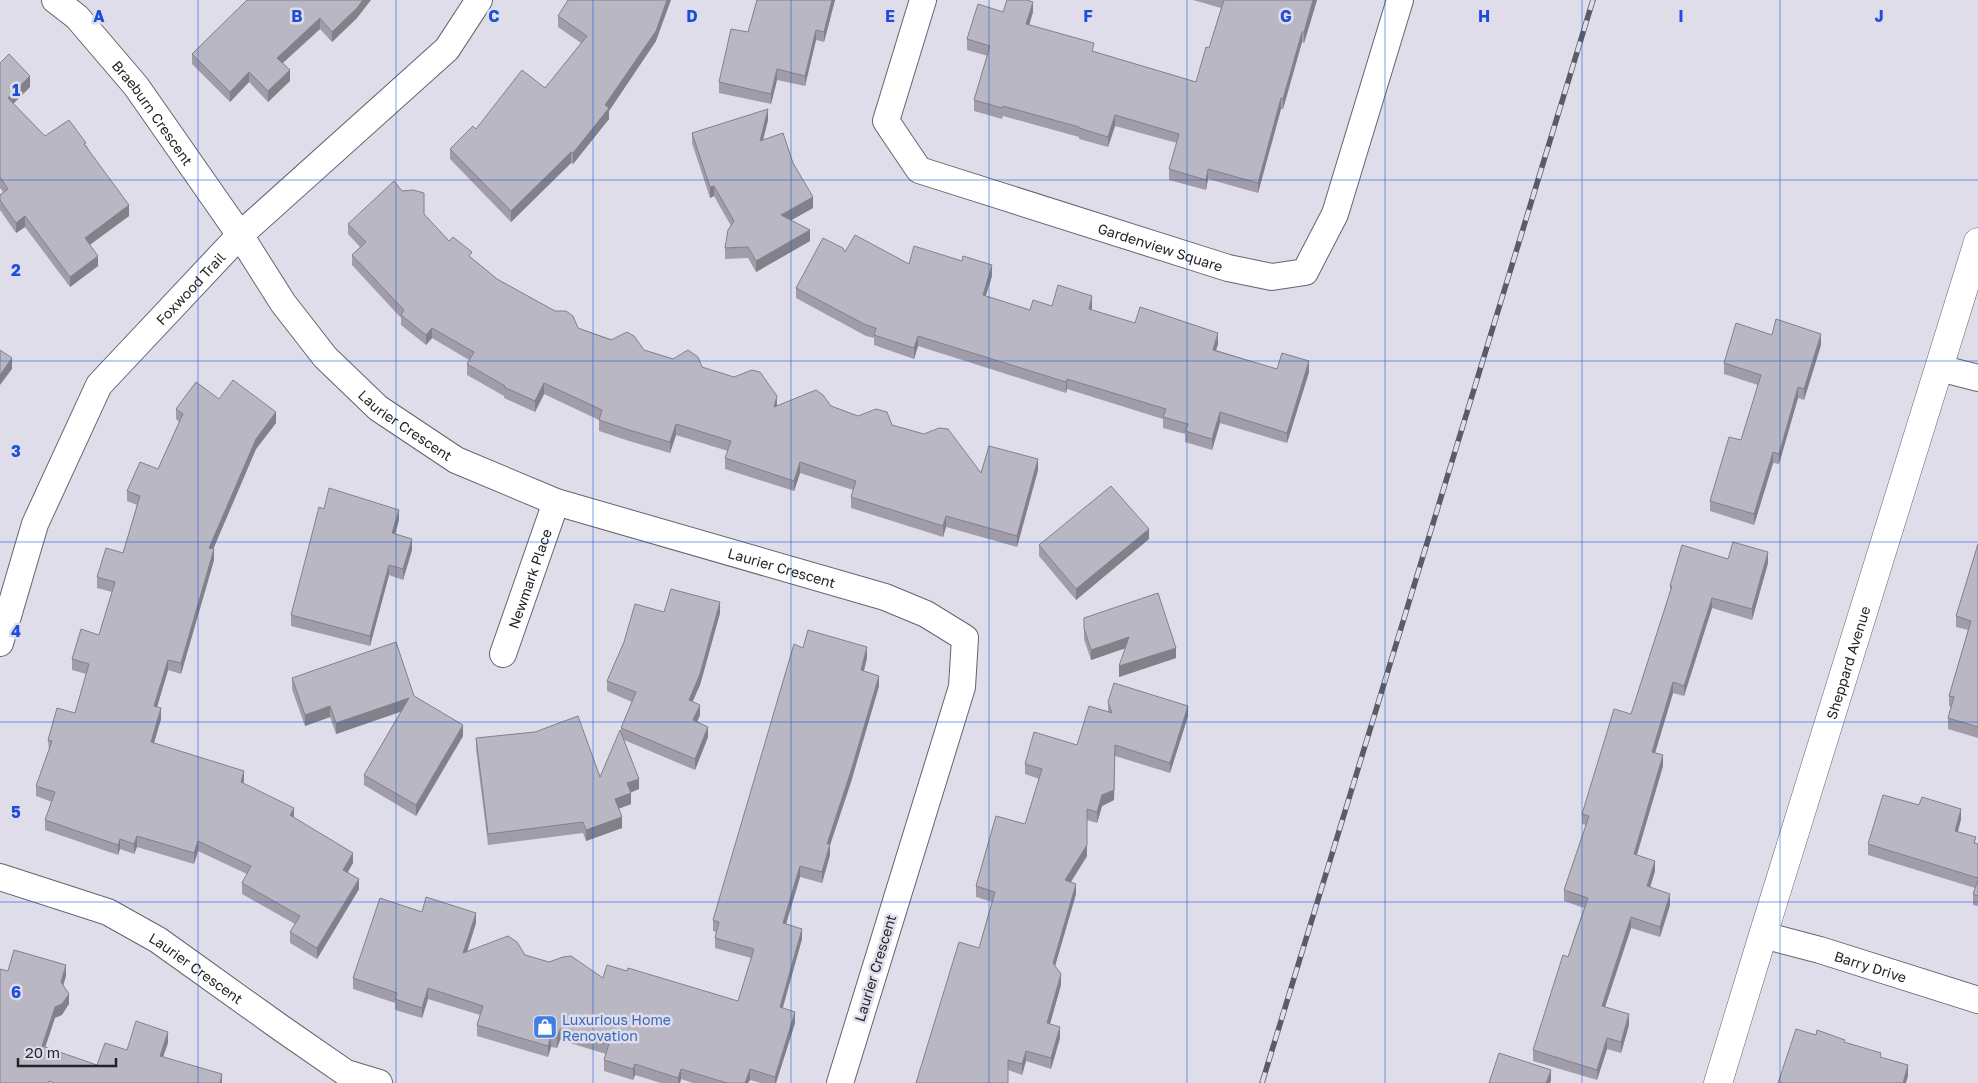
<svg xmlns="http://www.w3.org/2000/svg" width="1978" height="1083" font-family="'Golos Text',sans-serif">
	<rect width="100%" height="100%" fill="#e0ddea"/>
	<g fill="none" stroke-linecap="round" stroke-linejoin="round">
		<defs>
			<g id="street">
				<path id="s1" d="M 55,0 L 77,17 L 136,86 L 240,235 L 283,303 L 325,357 L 378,408 L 456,460 L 556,502 L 885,597 L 926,614 L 965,638 L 962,687 L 840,1083"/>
				<path id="s2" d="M 923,0 L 886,121 L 919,170 L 1228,268 L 1272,277 L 1305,272 L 1335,214 L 1400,0"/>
				<path d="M 1939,368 L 1978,378"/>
				<path id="s3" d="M 0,643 L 35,524 L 99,385 L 240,235 L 447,49 L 479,0"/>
				<path id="s4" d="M 503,654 L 556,502"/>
				<path id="s5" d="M 0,877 L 108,912 L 158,940 L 281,1028 L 346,1073 L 379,1083"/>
				<path id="s6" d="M 1763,935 L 1820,950 L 1978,1000"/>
			</g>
			<g id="secondary">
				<path id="s7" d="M 1718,1083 L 1763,935 L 1978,242"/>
			</g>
		</defs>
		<use href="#street" stroke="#66636f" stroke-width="28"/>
		<use href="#secondary" stroke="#66636f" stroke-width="29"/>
		<use href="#street" stroke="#fff" stroke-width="26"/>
		<use href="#secondary" stroke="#fff" stroke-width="28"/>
		<defs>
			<path id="rail" d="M 1262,1083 L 1593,0"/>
		</defs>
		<use href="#rail" stroke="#5c5b62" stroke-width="5.5"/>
		<use href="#rail" stroke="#e0ddea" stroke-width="4" stroke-dasharray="11" stroke-linecap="butt"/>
	</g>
	<path fill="#a09da9" d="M 247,0 L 357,18 L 332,42 L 320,29 L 283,63 L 290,81 L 268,102 L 249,82 L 230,102 L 192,64 L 192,54 Z
		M 757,0 L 835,0 L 824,42 L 816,40 L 805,86 L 777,80 L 771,104 L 719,93 L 719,82 L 748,32 Z
		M 1193,0 L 1317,0 L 1304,43 L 1302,42 L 1283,109 L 1281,109 L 1258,193 L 1208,179 L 1206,190 L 1169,180 L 1169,169 L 1177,143 L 1115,126 L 1108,147 L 1079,139 L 1079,137 L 1003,116 L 1002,119 L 974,111 L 974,100 L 988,56 L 967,50 L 967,39 L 1003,12 L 1033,12 L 1029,25 L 1094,52 L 1196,82 L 1209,48 L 1221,8 Z
		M 558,16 L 656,41 L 609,111 L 609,119 L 573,164 L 571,163 L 511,222 L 450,159 L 450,149 L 476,129 L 545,88 L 581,43 L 558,27 Z
		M 0,63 L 30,87 L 13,104 L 45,136 L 86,145 L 129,216 L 90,245 L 98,266 L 70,287 L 25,227 L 16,233 L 0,210 L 0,195 L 3,192 L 0,188 Z
		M 768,120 L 763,140 L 793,163 L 813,208 L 791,220 L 810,241 L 756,272 L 748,258 L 725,259 L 725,248 L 731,226 L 714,196 L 710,198 L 692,143 L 692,133 Z
		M 424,214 L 449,241 L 472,258 L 497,279 L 578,328 L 644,350 L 702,367 L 777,405 L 831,406 L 858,416 L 892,425 L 981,473 L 1038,470 L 1017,547 L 946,527 L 943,537 L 851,508 L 851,497 L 853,490 L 800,473 L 794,491 L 725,469 L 725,458 L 728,451 L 676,435 L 670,453 L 629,441 L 599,431 L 599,420 L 544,394 L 535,412 L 504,398 L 504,396 L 467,375 L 467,364 L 469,360 L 432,338 L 426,345 L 401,325 L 401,318 L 352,265 L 352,255 L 360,247 L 348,234 L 348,224 Z
		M 845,252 L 909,264 L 992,276 L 985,296 L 1030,310 L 1052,306 L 1092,307 L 1091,310 L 1135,323 L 1218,344 L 1216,350 L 1277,369 L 1309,372 L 1287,443 L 1220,423 L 1212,450 L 1185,442 L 1185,434 L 1163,428 L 1163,419 L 1067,389 L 1066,393 L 918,346 L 914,359 L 874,345 L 874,338 L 866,336 L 796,298 L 796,288 Z
		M 1772,335 L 1821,345 L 1804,400 L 1798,398 L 1779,464 L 1773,463 L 1754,525 L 1710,511 L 1710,501 L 1741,440 L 1758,385 L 1724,374 L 1724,363 Z
		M 219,399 L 276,423 L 256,449 L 213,549 L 214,560 L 181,674 L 168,670 L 157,707 L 161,719 L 154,743 L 244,781 L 243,783 L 294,818 L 353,863 L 348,872 L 359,889 L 317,959 L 290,943 L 290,932 L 295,924 L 242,894 L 242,883 L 247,874 L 198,851 L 194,864 L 137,847 L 134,854 L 120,849 L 118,855 L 45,830 L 45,820 L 52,802 L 36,796 L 36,786 L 49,751 L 48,740 L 75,713 L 86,674 L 72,670 L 72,659 L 99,635 L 112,592 L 97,588 L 97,577 L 123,553 L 137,505 L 127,501 L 127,491 L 158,469 L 179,422 L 176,419 L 176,409 Z
		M 324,509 L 399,520 L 395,534 L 412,550 L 403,580 L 389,575 L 370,646 L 291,626 L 291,615 Z
		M 1149,539 L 1076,600 L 1039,556 L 1039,545 Z
		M 1978,544 L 1978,738 L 1948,729 L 1948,718 L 1951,707 L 1949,706 L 1949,696 L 1968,630 L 1956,627 L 1956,616 Z
		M 1728,559 L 1768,563 L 1752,620 L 1712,608 L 1684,696 L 1673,693 L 1655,753 L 1663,766 L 1637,855 L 1655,871 L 1650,888 L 1670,905 L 1660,937 L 1631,928 L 1605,1007 L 1629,1025 L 1621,1053 L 1607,1049 L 1597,1080 L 1533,1061 L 1533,1050 L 1568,957 L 1584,908 L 1564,901 L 1564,890 L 1586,825 L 1582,824 L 1582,814 L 1631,714 L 1670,592 L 1670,586 Z
		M 664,612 L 720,613 L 700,685 L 692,701 L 700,715 L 697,722 L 708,737 L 695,770 L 624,740 L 639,789 L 631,792 L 631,804 L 618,809 L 622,828 L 586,841 L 583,833 L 488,845 L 476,749 L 476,738 L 600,777 L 621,732 L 621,728 L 632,702 L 607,691 L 607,681 Z
		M 1084,618 L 1176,658 L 1119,677 L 1125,648 L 1091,660 L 1084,639 Z
		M 803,648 L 867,658 L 864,671 L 879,686 L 851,782 L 830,845 L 830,855 L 822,883 L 800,877 L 786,924 L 802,939 L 782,1008 L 795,1023 L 776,1083 L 761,1083 L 750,1080 L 748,1083 L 693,1083 L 681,1079 L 680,1083 L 661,1083 L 635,1075 L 633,1080 L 604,1071 L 604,1060 L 606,1054 L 560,1040 L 557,1048 L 551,1047 L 548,1057 L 477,1036 L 477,1025 L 480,1015 L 428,999 L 422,1018 L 395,1010 L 395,1003 L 353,989 L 353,978 L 422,912 L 476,923 L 467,952 L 525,955 L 603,978 L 627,971 L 738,1001 L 751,958 L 715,948 L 715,938 L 716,932 L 713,931 L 713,920 Z
		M 292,678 L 414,696 L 463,736 L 416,816 L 364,785 L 364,775 L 401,711 L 336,734 L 330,717 L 305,726 L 292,689 Z
		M 1108,702 L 1188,716 L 1170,773 L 1115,756 L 1114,800 L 1102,806 L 1097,823 L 1087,820 L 1087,856 L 1071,882 L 1076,894 L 1055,966 L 1061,985 L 1050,1024 L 1060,1038 L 1051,1069 L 1026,1061 L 1022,1075 L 1008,1070 L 979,948 L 992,902 L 976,897 L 976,886 L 1025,824 L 1039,779 L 1025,774 L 1025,764 L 1077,745 L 1108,712 Z
		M 1961,819 L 1958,832 L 1978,844 L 1978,906 L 1973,905 L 1973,894 L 1975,888 L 1868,855 L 1868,844 Z"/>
	<path fill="#828089" d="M 363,0 L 371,0 L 357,18 L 332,42 L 332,32 Z
		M 667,0 L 671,0 L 656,41 L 609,111 L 609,119 L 573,164 L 573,153 L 605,105 Z
		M 832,0 L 835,0 L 824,42 L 824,32 Z
		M 1313,0 L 1317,0 L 1304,43 L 1304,32 Z
		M 1033,2 L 1033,12 L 1026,35 L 1026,24 Z
		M 320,18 L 320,29 L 277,68 L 277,58 Z
		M 816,30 L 816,40 L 805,86 L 805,76 Z
		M 1302,32 L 1302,42 L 1283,109 L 1283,99 Z
		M 777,69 L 777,80 L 771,104 L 771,94 Z
		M 290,70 L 290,81 L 268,102 L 268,91 Z
		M 249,72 L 249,82 L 230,102 L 230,92 Z
		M 30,76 L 30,87 L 8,109 L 8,98 Z
		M 1281,98 L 1281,109 L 1258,193 L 1258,183 Z
		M 768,109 L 768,120 L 760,152 L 760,141 Z
		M 1115,115 L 1115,126 L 1108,147 L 1108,137 Z
		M 571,152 L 571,163 L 511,222 L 511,211 Z
		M 1208,169 L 1208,179 L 1206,190 L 1206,180 Z
		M 714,186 L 714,196 L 710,198 L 710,187 Z
		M 813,197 L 813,208 L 781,226 L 781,215 Z
		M 129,205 L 129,216 L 85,248 L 85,238 Z
		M 25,216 L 25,227 L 16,233 L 16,223 Z
		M 810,230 L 810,241 L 756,272 L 756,261 Z
		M 98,256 L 98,266 L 70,287 L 70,277 Z
		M 992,265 L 992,276 L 983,305 L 983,295 Z
		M 1092,296 L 1092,307 L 1089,319 L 1089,309 Z
		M 432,328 L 432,338 L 426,345 L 426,335 Z
		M 1218,333 L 1218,344 L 1213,360 L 1213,350 Z
		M 1821,334 L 1821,345 L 1804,400 L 1804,389 Z
		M 918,336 L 918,346 L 914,359 L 914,348 Z
		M 12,358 L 12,369 L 0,385 L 0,375 Z
		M 1309,361 L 1309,372 L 1287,443 L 1287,433 Z
		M 1067,379 L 1067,389 L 1066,393 L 1066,382 Z
		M 544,383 L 544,394 L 535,412 L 535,401 Z
		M 1798,387 L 1798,398 L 1779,464 L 1779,454 Z
		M 777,396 L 777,407 L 774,407 Z
		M 276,412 L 276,423 L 256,449 L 209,559 L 209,548 L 256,439 Z
		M 1220,412 L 1220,423 L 1212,450 L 1212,439 Z
		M 676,424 L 676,435 L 670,453 L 670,442 Z
		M 1773,452 L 1773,463 L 1754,525 L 1754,514 Z
		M 1038,459 L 1038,470 L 1017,547 L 1017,536 Z
		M 800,462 L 800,473 L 794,491 L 794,481 Z
		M 399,510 L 399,520 L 392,544 L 392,533 Z
		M 946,516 L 946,527 L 943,537 L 943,526 Z
		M 1149,529 L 1149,539 L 1076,600 L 1076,589 Z
		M 412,539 L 412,550 L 403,580 L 403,569 Z
		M 214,549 L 214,560 L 181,674 L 181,663 Z
		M 1768,552 L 1768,563 L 1752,620 L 1752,609 Z
		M 389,565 L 389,575 L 370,646 L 370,636 Z
		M 1712,598 L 1712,608 L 1684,696 L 1684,686 Z
		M 720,602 L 720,613 L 700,685 L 689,710 L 689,700 Z
		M 1129,637 L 1129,647 L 1091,660 L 1091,650 Z
		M 867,647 L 867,658 L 861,681 L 861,670 Z
		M 1176,648 L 1176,658 L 1119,677 L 1119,666 Z
		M 168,660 L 168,670 L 154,717 L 154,706 Z
		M 879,676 L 879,686 L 851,782 L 830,845 L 830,855 L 822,883 L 822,872 L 827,844 Z
		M 1673,682 L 1673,693 L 1652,763 L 1652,752 Z
		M 409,698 L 409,709 L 336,734 L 336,723 Z
		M 700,705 L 700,715 L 693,731 L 693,720 Z
		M 330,706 L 330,717 L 305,726 L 305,715 Z
		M 1188,706 L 1188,716 L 1170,773 L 1170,763 Z
		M 161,708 L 161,719 L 151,753 L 151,742 Z
		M 463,725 L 463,736 L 416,816 L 416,805 Z
		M 708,727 L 708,737 L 695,770 L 695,759 Z
		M 1115,745 L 1114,800 L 1102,806 L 1097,823 L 1097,812 Z
		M 1663,755 L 1663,766 L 1634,864 L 1634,854 Z
		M 244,771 L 244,781 L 241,792 L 241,782 Z
		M 639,779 L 639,789 L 627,794 L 627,783 Z
		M 631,793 L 631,804 L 615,810 L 615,799 Z
		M 294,808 L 294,818 L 290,815 Z
		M 1961,809 L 1961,819 L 1955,842 L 1955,831 Z
		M 622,817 L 622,828 L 586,841 L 586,830 Z
		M 137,836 L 137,847 L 134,854 L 134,844 Z
		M 120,839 L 120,849 L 118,855 L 118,845 Z
		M 198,841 L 198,851 L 194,864 L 194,853 Z
		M 1087,845 L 1087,856 L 1065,891 L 1065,880 Z
		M 353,853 L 353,863 L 343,880 L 343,870 Z
		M 1655,861 L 1655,871 L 1647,897 L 1647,886 Z
		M 800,866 L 800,877 L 783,934 L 783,923 Z
		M 359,879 L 359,889 L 317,959 L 317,948 Z
		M 1076,884 L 1076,894 L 1053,973 L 1053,963 Z
		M 1670,894 L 1670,905 L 1660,937 L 1660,927 Z
		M 476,913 L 476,923 L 463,964 L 463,953 Z
		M 1631,917 L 1631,928 L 1602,1016 L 1602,1006 Z
		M 802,929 L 802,939 L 780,1018 L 780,1007 Z
		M 66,965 L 66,976 L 61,993 L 61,982 Z
		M 1061,974 L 1061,985 L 1047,1034 L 1047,1023 Z
		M 428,988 L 428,999 L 422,1018 L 422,1008 Z
		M 69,994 L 69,1004 L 62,1015 L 55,1018 L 42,1057 L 42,1046 L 55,1007 Z
		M 795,1012 L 795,1023 L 776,1083 L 775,1083 L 775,1077 Z
		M 1629,1014 L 1629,1025 L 1621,1053 L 1621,1042 Z
		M 1060,1027 L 1060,1038 L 1051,1069 L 1051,1058 Z
		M 560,1029 L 560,1040 L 557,1048 L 557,1038 Z
		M 168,1032 L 168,1043 L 160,1066 L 160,1056 Z
		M 551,1036 L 551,1047 L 548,1057 L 548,1046 Z
		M 1607,1038 L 1607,1049 L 1597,1080 L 1597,1070 Z
		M 1026,1051 L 1026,1061 L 1022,1075 L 1022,1064 Z
		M 635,1064 L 635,1075 L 633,1080 L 633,1069 Z
		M 1908,1065 L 1908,1076 L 1906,1083 L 1903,1083 Z
		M 681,1069 L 681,1079 L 680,1083 L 678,1083 L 678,1078 Z
		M 750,1069 L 750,1080 L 748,1083 L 745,1083 Z
		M 1551,1070 L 1551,1081 L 1550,1083 L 1546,1083 Z
		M 222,1074 L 222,1083 L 220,1083 Z"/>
	<path fill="#bab7c4" stroke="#828089" d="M 247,0 L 363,0 L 357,8 L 332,32 L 320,18 L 277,58 L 290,70 L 268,91 L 249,72 L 230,92 L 192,54 Z
		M 568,0 L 667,0 L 656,31 L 605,105 L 609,108 L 573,153 L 571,152 L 511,211 L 450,149 L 473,126 L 476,129 L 522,70 L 545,88 L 587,36 L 558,16 Z
		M 757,0 L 832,0 L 824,32 L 816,30 L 805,76 L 777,69 L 771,94 L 719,82 L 731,29 L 748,32 Z
		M 1007,0 L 1027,0 L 1033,2 L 1026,24 L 1094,43 L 1092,51 L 1196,82 L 1206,47 L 1209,48 L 1224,0 L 1313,0 L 1304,32 L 1302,32 L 1283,99 L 1281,98 L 1258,183 L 1208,169 L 1206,180 L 1169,169 L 1179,134 L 1115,115 L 1108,137 L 1079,128 L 1079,127 L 1003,106 L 1002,108 L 974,100 L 990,46 L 967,39 L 978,4 L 1003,12 Z
		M 9,54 L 30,76 L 8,98 L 45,136 L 69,120 L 86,143 L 84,144 L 129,205 L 85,238 L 98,256 L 70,277 L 25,216 L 16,223 L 0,200 L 0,195 L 8,189 L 0,177 L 0,63 Z
		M 768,109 L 760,141 L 783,133 L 793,163 L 813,197 L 781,215 L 810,230 L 756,261 L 748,247 L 725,248 L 728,230 L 734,221 L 714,186 L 710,187 L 692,133 Z
		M 394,181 L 402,191 L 413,190 L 424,193 L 424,214 L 449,241 L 453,237 L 472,252 L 469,256 L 497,279 L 555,311 L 566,311 L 573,316 L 578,328 L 611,340 L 627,332 L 634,336 L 644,350 L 673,359 L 688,350 L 698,357 L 702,367 L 734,377 L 752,370 L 760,372 L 777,396 L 774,407 L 816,390 L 823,395 L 831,406 L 858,416 L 876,409 L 887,412 L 892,425 L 924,434 L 939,428 L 948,429 L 981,473 L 989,446 L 1038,459 L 1017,536 L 946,516 L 943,526 L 851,497 L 856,481 L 800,462 L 794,481 L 725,458 L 731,441 L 676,424 L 670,442 L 629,430 L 599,420 L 602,410 L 544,383 L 535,401 L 504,387 L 505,386 L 467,364 L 474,352 L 432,328 L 426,335 L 401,315 L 404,310 L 352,255 L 366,242 L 348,224 Z
		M 855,235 L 909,264 L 914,246 L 962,261 L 963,256 L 992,265 L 983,295 L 1030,310 L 1033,300 L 1052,306 L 1058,285 L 1092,296 L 1089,309 L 1135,323 L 1140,307 L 1218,333 L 1213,350 L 1277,369 L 1282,353 L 1309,361 L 1287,433 L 1220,412 L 1212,439 L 1185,431 L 1188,424 L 1163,417 L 1166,409 L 1067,379 L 1066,382 L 918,336 L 914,348 L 874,335 L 876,328 L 866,325 L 796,288 L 823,238 L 843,248 L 845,252 Z
		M 1776,319 L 1821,334 L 1804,389 L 1798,387 L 1779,454 L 1773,452 L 1754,514 L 1710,501 L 1729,437 L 1741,440 L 1761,375 L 1724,363 L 1736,323 L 1772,335 Z
		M 0,350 L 12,358 L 0,375 Z
		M 233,380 L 276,412 L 256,439 L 209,548 L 214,549 L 181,663 L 168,660 L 154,706 L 161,708 L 151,742 L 244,771 L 241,782 L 294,808 L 290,815 L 353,853 L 343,870 L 359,879 L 317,948 L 290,932 L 300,916 L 242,883 L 251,866 L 198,841 L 194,853 L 137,836 L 134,844 L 120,839 L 118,845 L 45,820 L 55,792 L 36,786 L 52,741 L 48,740 L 57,708 L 75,713 L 89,664 L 72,659 L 81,629 L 99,635 L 115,582 L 97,577 L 106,548 L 123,553 L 140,496 L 127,491 L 140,462 L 158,469 L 183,414 L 176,409 L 196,382 L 219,399 Z
		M 1111,486 L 1149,529 L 1076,589 L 1039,545 Z
		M 329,488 L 399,510 L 392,533 L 412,539 L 403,569 L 389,565 L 370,636 L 291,615 L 319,507 L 324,509 Z
		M 1733,542 L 1768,552 L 1752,609 L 1712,598 L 1684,686 L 1673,682 L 1652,752 L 1663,755 L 1634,854 L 1655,861 L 1647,886 L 1670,894 L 1660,927 L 1631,917 L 1602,1006 L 1629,1014 L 1621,1042 L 1607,1038 L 1597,1070 L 1533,1050 L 1563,955 L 1568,957 L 1588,898 L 1564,890 L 1589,816 L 1582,814 L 1614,709 L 1631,714 L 1672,586 L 1670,586 L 1682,545 L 1728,559 Z
		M 1978,544 L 1978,727 L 1948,718 L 1954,697 L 1949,696 L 1971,621 L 1956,616 Z
		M 671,589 L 720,602 L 700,674 L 689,700 L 700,705 L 693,720 L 708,727 L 695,759 L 621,728 L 636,692 L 607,681 L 624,642 L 635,604 L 664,612 Z
		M 1158,593 L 1176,648 L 1119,666 L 1129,637 L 1091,650 L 1084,628 L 1084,618 Z
		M 808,630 L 867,647 L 861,670 L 879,676 L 851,771 L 827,844 L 830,844 L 822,872 L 800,866 L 783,923 L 802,929 L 780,1007 L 795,1012 L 775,1077 L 750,1069 L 745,1083 L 727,1083 L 681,1069 L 678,1078 L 635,1064 L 633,1069 L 604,1060 L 609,1044 L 560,1029 L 557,1038 L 551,1036 L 548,1046 L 477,1025 L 483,1006 L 428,988 L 422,1008 L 395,999 L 397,993 L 353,978 L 380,898 L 422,912 L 426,897 L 476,913 L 463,953 L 508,936 L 517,942 L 525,955 L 549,962 L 563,957 L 571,956 L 603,978 L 607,965 L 627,971 L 628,968 L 738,1001 L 754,949 L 715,938 L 719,922 L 713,920 L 794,644 L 803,648 Z
		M 396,642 L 414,696 L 463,725 L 416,805 L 364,775 L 409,698 L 336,723 L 330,706 L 305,715 L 292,678 Z
		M 1114,683 L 1188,706 L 1170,763 L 1115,745 L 1114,790 L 1102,795 L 1097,812 L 1087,809 L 1087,845 L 1065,880 L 1076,884 L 1053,963 L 1061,974 L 1047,1023 L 1060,1027 L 1051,1058 L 1026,1051 L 1022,1064 L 1008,1060 L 1008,1083 L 916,1083 L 959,942 L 979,948 L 995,892 L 976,886 L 996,816 L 1025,824 L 1042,769 L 1025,764 L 1034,732 L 1077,745 L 1089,706 L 1112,713 L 1108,702 Z
		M 578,716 L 600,777 L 620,730 L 639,779 L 627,783 L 631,793 L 615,799 L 622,817 L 586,830 L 583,822 L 488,834 L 476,738 L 535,732 Z
		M 1883,795 L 1919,805 L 1922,797 L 1961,809 L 1955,831 L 1976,837 L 1974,843 L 1978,844 L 1978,878 L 1868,844 Z
		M 1978,880 L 1978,896 L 1973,894 Z
		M 14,950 L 66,965 L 61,982 L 69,994 L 62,1004 L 55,1007 L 42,1046 L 97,1065 L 105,1043 L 127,1050 L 136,1021 L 168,1032 L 160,1056 L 222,1074 L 220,1083 L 54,1083 L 49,1081 L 49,1083 L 0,1083 L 0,969 L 8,971 Z
		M 1796,1029 L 1816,1035 L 1817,1030 L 1845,1040 L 1844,1042 L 1881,1053 L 1880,1057 L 1908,1065 L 1903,1083 L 1778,1083 Z
		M 1499,1053 L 1551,1070 L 1546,1083 L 1489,1083 Z"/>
	<path fill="none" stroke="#1d4ed8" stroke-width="1" stroke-opacity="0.55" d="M 198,0 L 198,1083M 396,0 L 396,1083M 593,0 L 593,1083M 791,0 L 791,1083M 989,0 L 989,1083M 1187,0 L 1187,1083M 1385,0 L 1385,1083M 1582,0 L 1582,1083M 1780,0 L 1780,1083M 0,180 L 1978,180M 0,361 L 1978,361M 0,542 L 1978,542M 0,722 L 1978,722M 0,902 L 1978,902"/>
	<defs>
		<symbol id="shop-square" viewBox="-11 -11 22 22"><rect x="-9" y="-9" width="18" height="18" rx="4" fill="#3f7fe0" stroke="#e0ddea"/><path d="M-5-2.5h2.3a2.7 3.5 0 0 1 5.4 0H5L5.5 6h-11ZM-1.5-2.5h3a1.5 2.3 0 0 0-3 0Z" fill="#fff"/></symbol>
	</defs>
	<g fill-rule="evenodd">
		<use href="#shop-square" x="531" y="1013" width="28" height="28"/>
	</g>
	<g text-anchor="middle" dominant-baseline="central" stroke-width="5" stroke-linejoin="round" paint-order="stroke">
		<g font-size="14" fill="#242328" stroke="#e0ddea">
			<text stroke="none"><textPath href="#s1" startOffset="150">Braeburn Crescent</textPath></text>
			<text stroke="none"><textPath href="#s2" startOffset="439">Gardenview Square</textPath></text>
			<text stroke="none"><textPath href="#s3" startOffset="410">Foxwood Trail</textPath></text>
			<text stroke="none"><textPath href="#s1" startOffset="555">Laurier Crescent</textPath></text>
			<text stroke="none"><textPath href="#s1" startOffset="960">Laurier Crescent</textPath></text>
			<text stroke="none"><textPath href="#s4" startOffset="80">Newmark Place</textPath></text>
			<text stroke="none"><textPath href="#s7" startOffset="440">Sheppard Avenue</textPath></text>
			<text stroke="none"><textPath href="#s6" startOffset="112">Barry Drive</textPath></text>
			<text stroke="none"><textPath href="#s5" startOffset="218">Laurier Crescent</textPath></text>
			<text transform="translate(875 968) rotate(-73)">Laurier Crescent</text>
		</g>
		<g font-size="14" fill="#366cbe" stroke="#e0ddea" text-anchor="start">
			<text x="562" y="1019">Luxurious Home<tspan x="562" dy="16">Renovation</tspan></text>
		</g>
	</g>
	<g font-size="16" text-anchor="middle" font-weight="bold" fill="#1d4ed8" stroke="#e0ddea" stroke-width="5" stroke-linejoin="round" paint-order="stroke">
		<text x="99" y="22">A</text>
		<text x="297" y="22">B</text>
		<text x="494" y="22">C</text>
		<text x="692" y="22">D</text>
		<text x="890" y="22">E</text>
		<text x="1088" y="22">F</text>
		<text x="1286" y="22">G</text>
		<text x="1484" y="22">H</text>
		<text x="1681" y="22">I</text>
		<text x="1879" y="22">J</text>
		<text x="16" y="96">1</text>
		<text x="16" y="276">2</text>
		<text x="16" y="457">3</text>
		<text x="16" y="637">4</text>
		<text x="16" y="818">5</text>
		<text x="16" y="998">6</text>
	</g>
	<path d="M18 1058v8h98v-8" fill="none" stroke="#242328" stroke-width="2.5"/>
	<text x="25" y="1058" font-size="15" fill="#242328" stroke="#e0ddea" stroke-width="4" paint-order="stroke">20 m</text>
</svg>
